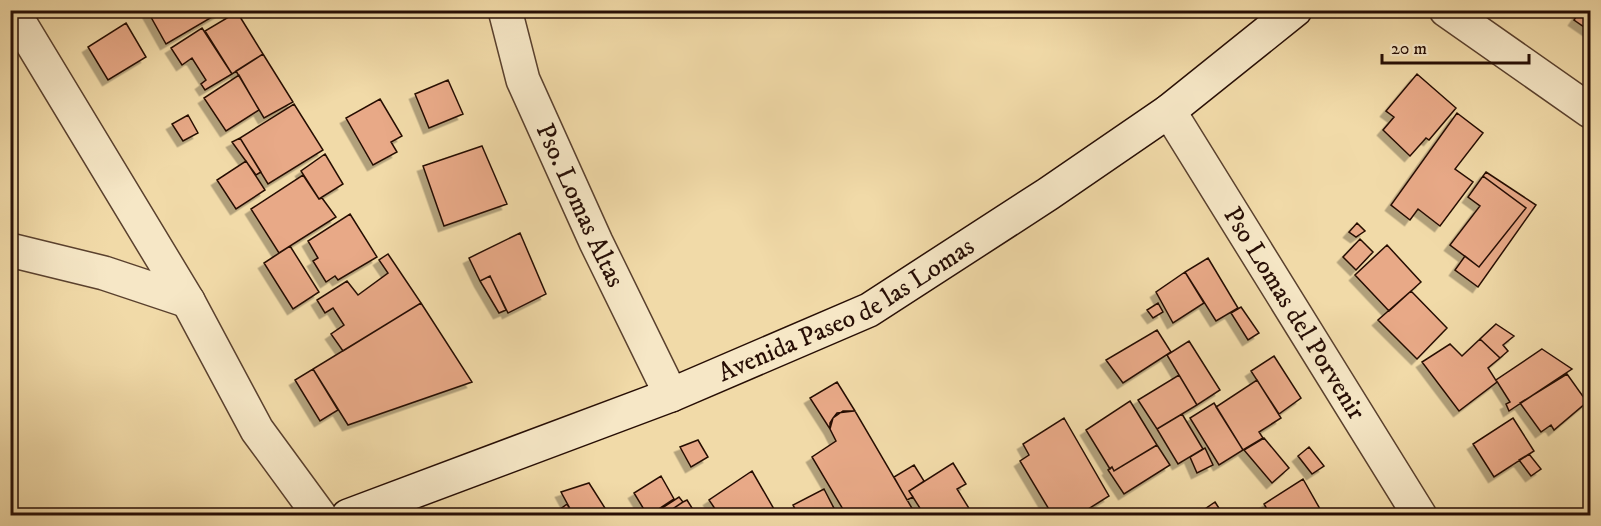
<svg xmlns="http://www.w3.org/2000/svg" width="1601" height="526" font-family="'IM FELL DW Pica',serif">
	<defs>
		<filter id="shadow"><feDropShadow dx="-5.5" dy="5.5" stdDeviation="0" flood-color="#0004"/></filter>
	</defs>
	<rect width="100%" height="100%" fill="#f1daa8"/>
	<filter id="stains"><feTurbulence type="fractalNoise" baseFrequency=".00333" numOctaves="4"/><feColorMatrix values="0 0 0 0 .2 0 0 0 0 .09 0 0 0 0 .02 0 0 0 .5 -.17"/></filter>
	<radialGradient id="worn" r=".72"><stop offset=".6" stop-color="#630" stop-opacity="0"/><stop offset="1" stop-color="#630" stop-opacity=".3"/></radialGradient>
	<path fill="#e8a987" stroke="#270e05" stroke-width="1.5" filter="url(#shadow)" d="M 147,10 L 224,10 L 166,44 Z
		M 1581,10 L 1590,10 L 1590,31 L 1574,20 Z
		M 237,12 L 263,54 L 232,74 L 205,31 Z
		M 126,23 L 146,57 L 108,80 L 88,47 Z
		M 202,28 L 232,74 L 205,90 L 201,84 L 206,80 L 192,58 L 182,65 L 171,48 Z
		M 263,54 L 293,102 L 264,118 L 236,71 Z
		M 1417,74 L 1456,108 L 1429,140 L 1426,138 L 1410,156 L 1383,130 L 1394,117 L 1386,111 Z
		M 239,75 L 259,110 L 226,131 L 204,98 Z
		M 448,80 L 463,114 L 429,128 L 415,94 Z
		M 380,99 L 402,136 L 391,142 L 397,152 L 373,165 L 346,118 Z
		M 294,104 L 323,150 L 268,184 L 240,138 Z
		M 1457,113 L 1483,133 L 1455,169 L 1473,182 L 1440,226 L 1418,209 L 1410,220 L 1391,205 Z
		M 188,115 L 198,133 L 183,141 L 172,124 Z
		M 240,138 L 261,172 L 256,175 L 232,142 Z
		M 482,146 L 507,204 L 444,226 L 423,166 Z
		M 325,154 L 343,184 L 319,199 L 301,171 Z
		M 246,161 L 265,190 L 236,209 L 217,180 Z
		M 1486,172 L 1536,205 L 1478,287 L 1455,270 L 1465,256 L 1479,267 L 1526,208 L 1483,176 Z
		M 303,175 L 319,199 L 322,198 L 336,217 L 279,253 L 251,209 Z
		M 1483,176 L 1526,208 L 1479,267 L 1450,245 L 1480,206 L 1468,197 Z
		M 350,214 L 377,257 L 338,280 L 335,276 L 326,282 L 313,261 L 318,258 L 308,241 Z
		M 1357,223 L 1365,231 L 1356,237 L 1349,232 Z
		M 520,233 L 546,294 L 508,313 L 490,276 L 480,281 L 469,258 Z
		M 1360,239 L 1373,252 L 1356,270 L 1343,257 Z
		M 1387,245 L 1421,282 L 1389,311 L 1355,275 Z
		M 290,246 L 319,292 L 293,309 L 264,263 Z
		M 388,254 L 421,303 L 343,351 L 331,334 L 344,325 L 333,308 L 325,313 L 317,300 L 347,281 L 358,295 L 388,273 L 379,260 Z
		M 1208,258 L 1238,308 L 1216,321 L 1185,272 Z
		M 1185,272 L 1204,303 L 1173,323 L 1156,292 Z
		M 490,276 L 506,310 L 499,313 L 480,281 Z
		M 1411,291 L 1447,328 L 1417,359 L 1378,320 Z
		M 421,303 L 472,382 L 348,425 L 313,369 Z
		M 1158,303 L 1163,312 L 1153,318 L 1147,310 Z
		M 1241,307 L 1259,333 L 1248,340 L 1231,313 Z
		M 1496,324 L 1514,336 L 1503,345 L 1508,351 L 1500,358 L 1480,339 Z
		M 1157,330 L 1171,352 L 1123,383 L 1106,360 Z
		M 1480,339 L 1500,358 L 1488,368 L 1497,382 L 1459,411 L 1422,362 L 1450,344 L 1462,356 Z
		M 1189,341 L 1220,390 L 1197,405 L 1167,355 Z
		M 1542,349 L 1572,369 L 1509,411 L 1506,404 L 1510,402 L 1496,380 Z
		M 1274,356 L 1301,398 L 1279,414 L 1251,371 Z
		M 313,369 L 338,410 L 320,421 L 295,380 Z
		M 1567,374 L 1587,402 L 1554,430 L 1551,425 L 1541,432 L 1520,403 Z
		M 1179,375 L 1197,405 L 1157,429 L 1138,400 Z
		M 1257,380 L 1281,418 L 1259,432 L 1263,438 L 1243,450 L 1216,407 Z
		M 837,382 L 855,411 L 837,413 L 833,418 L 830,429 L 810,398 Z
		M 1130,401 L 1157,445 L 1114,471 L 1112,467 L 1110,469 L 1086,430 Z
		M 1214,403 L 1243,450 L 1219,465 L 1190,418 Z
		M 843,411 L 855,411 L 913,510 L 903,516 L 847,516 L 812,457 L 836,441 L 830,429 L 830,423 L 833,418 Z
		M 1182,414 L 1203,449 L 1178,464 L 1157,429 Z
		M 1064,418 L 1109,496 L 1077,516 L 1053,516 L 1020,461 L 1029,455 L 1023,444 Z
		M 1513,418 L 1534,451 L 1494,477 L 1473,444 Z
		M 1264,438 L 1289,468 L 1272,483 L 1244,450 Z
		M 698,440 L 708,457 L 691,467 L 680,447 Z
		M 1157,445 L 1170,465 L 1124,494 L 1108,470 L 1112,467 L 1114,471 Z
		M 1309,447 L 1324,466 L 1312,474 L 1298,456 Z
		M 1205,448 L 1213,465 L 1197,473 L 1190,457 Z
		M 1529,454 L 1541,469 L 1531,476 L 1519,460 Z
		M 953,463 L 966,484 L 957,489 L 970,510 L 961,516 L 925,516 L 909,491 Z
		M 914,465 L 924,481 L 909,491 L 913,497 L 907,500 L 894,477 Z
		M 752,471 L 778,516 L 720,516 L 709,500 Z
		M 661,476 L 674,499 L 648,516 L 634,493 Z
		M 1303,479 L 1324,516 L 1271,516 L 1264,504 Z
		M 589,483 L 610,516 L 574,516 L 561,492 Z
		M 824,489 L 838,516 L 799,516 L 793,505 Z
		M 679,497 L 683,502 L 662,516 L 650,516 Z
		M 687,500 L 697,516 L 662,516 L 683,502 Z
		M 1215,502 L 1224,516 L 1205,516 L 1202,511 Z
		M 567,504 L 574,516 L 551,516 Z"/>
	<g fill="none" stroke-linecap="round" stroke-linejoin="round">
		<defs>
			<g id="street">
				<path d="M 12,10 L 188,301 L 257,430 L 320,516"/>
				<path id="s1" d="M 505,10 L 523,80 L 596,242 L 671,395"/>
				<path d="M 1446,10 L 1590,111"/>
				<path id="s2" d="M 1169,111 L 1420,516"/>
				<path d="M 10,250 L 104,273 L 188,301"/>
			</g>
			<g id="secondary">
				<path id="s3" d="M 348,516 L 671,395 L 869,310 L 1048,194 L 1169,111 L 1295,10"/>
			</g>
		</defs>
		<use href="#street" stroke="#5a412e" stroke-width="36"/>
		<use href="#secondary" stroke="#270e05" stroke-width="36"/>
		<use href="#street" stroke="#f6e7c6" stroke-width="33"/>
		<use href="#secondary" stroke="#f6e7c6" stroke-width="33"/>
	</g>
	<g text-anchor="middle" dominant-baseline="central" stroke-width="5" stroke-linejoin="round" paint-order="stroke">
		<g font-size="26" fill="#270e05" stroke="#f6e7c6">
			<text stroke="none"><textPath href="#s1" startOffset="210">Pso. Lomas Altas</textPath></text>
			<text stroke="none"><textPath href="#s3" startOffset="540">Avenida Paseo de las Lomas</textPath></text>
			<text stroke="none"><textPath href="#s2" startOffset="238">Pso Lomas del Porvenir</textPath></text>
		</g>
	</g>
	<rect width="1601" height="526" fill="none" stroke="#f1daa8" stroke-width="36"/>
	<rect x="12" y="12" width="1577" height="502" fill="none" stroke="#270e05" stroke-width="3"/>
	<rect x="18" y="18" width="1565" height="490" fill="none" stroke="#270e05" stroke-width="1.5"/>
	<path d="M1382 54v9h147v-9" fill="none" stroke="#270e05" stroke-width="3"/>
	<text x="1391" y="54" font-size="18" fill="#270e05" stroke="#f6e7c6" stroke-width="4.5" paint-order="stroke">20 m</text>
	<rect width="100%" height="100%" filter="url(#stains)"/>
	<rect width="100%" height="100%" fill="url(#worn)"/>
</svg>
